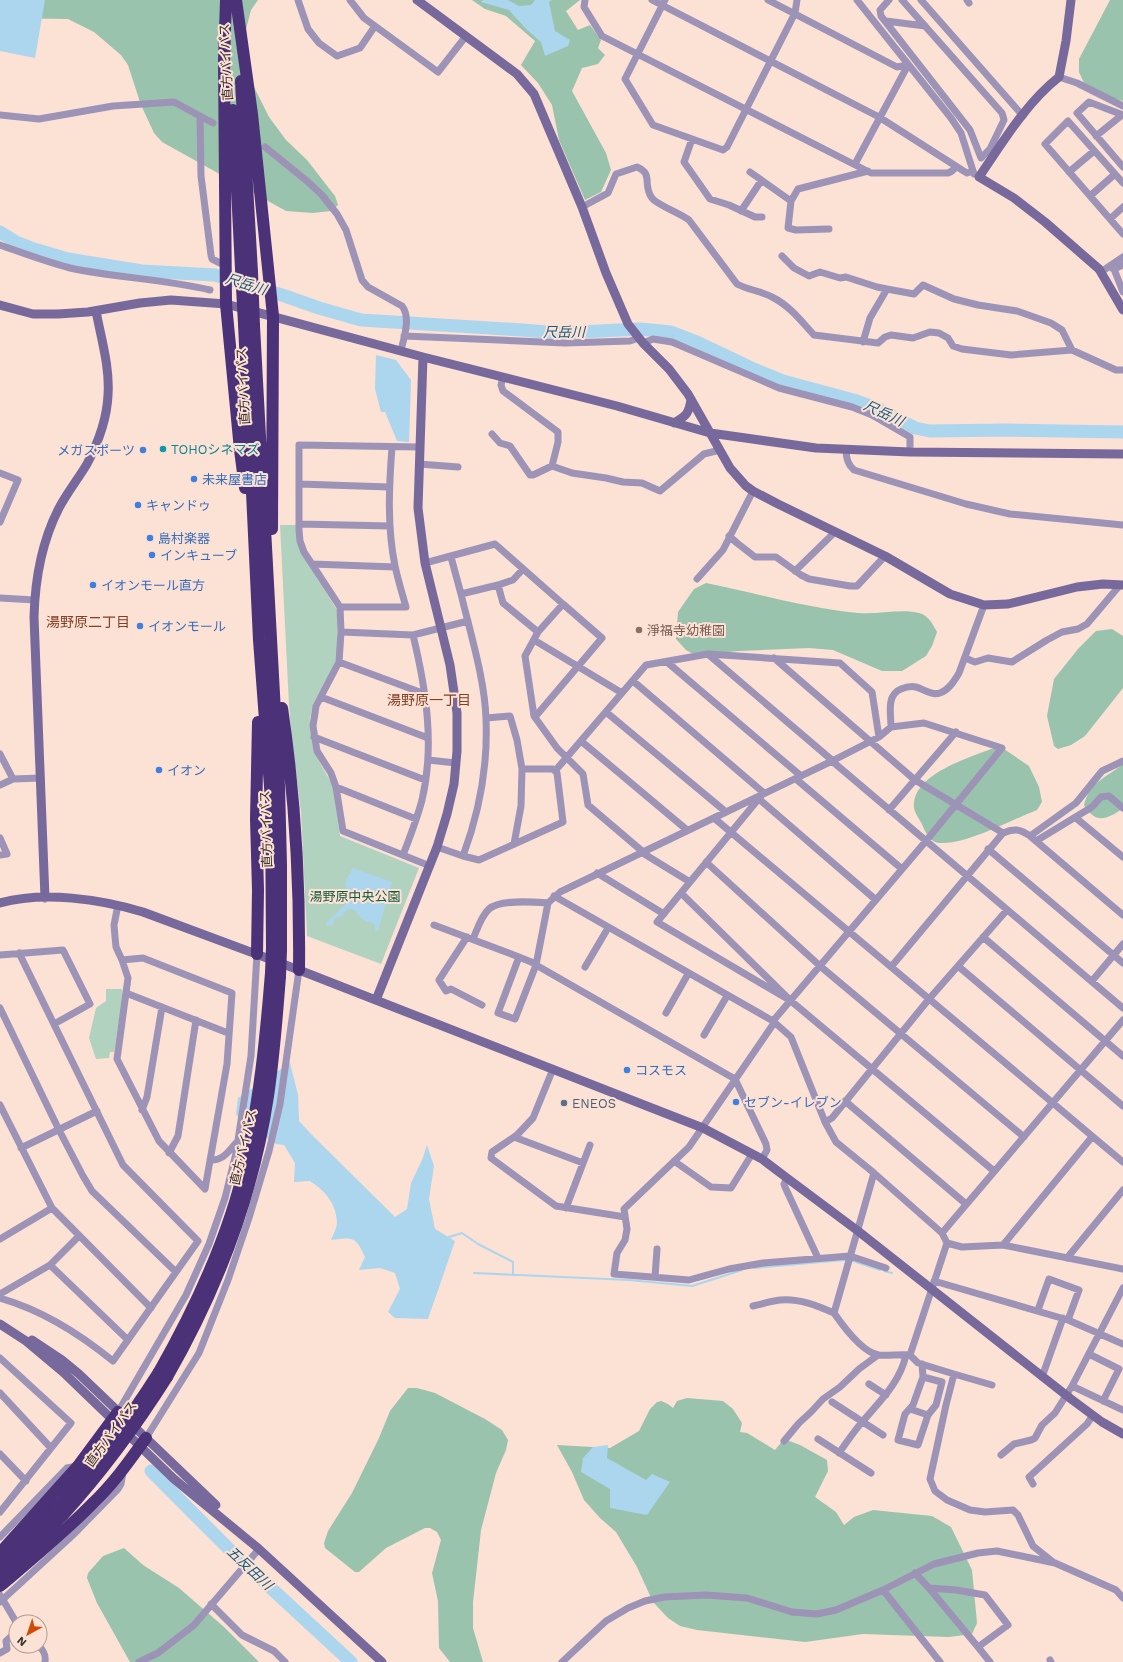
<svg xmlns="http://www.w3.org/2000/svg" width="1123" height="1662" font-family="'Work Sans','Noto Sans JP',sans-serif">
	<rect width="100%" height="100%" fill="#fce1d5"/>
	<path fill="#b2d2c0" d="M 280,525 L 296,525 L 303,556 L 337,610 L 338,648 L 336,662 L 313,704 L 310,719 L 310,728 L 314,752 L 333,786 L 340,836 L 419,868 L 381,964 L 307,936 L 301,812 L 292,743 L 289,705 Z
		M 106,989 L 122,989 L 123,996 L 114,1052 L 110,1052 L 109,1058 L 96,1059 L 89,1038 L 96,1008 L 106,1001 Z"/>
	<path fill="#99c3ac" d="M 0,0 L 258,0 L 251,10 L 245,33 L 250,79 L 269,117 L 286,140 L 307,160 L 335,196 L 338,205 L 331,211 L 313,213 L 286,211 L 162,142 L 154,133 L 141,105 L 128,65 L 121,55 L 94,32 L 68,19 L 0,18 Z
		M 472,0 L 580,0 L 566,11 L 578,30 L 590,25 L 601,40 L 598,48 L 605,55 L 598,64 L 582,68 L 572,91 L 606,153 L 611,170 L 601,192 L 585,200 L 559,140 L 552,105 L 538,83 L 521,65 L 535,41 L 506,16 L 485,9 Z
		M 1110,0 L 1123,0 L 1123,101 L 1113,98 L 1084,83 L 1079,72 L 1079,59 Z
		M 706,583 C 756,593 807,608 858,613 C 877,615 902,608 919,613 C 929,616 932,623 937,632 L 932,646 L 926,656 L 902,671 L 882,671 L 833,650 L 809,648 L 739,651 L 695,655 L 686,650 L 676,639 L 678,612 L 694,589 Z
		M 1112,629 L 1123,636 L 1123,688 L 1085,736 L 1071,745 L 1058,749 L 1054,746 L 1047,716 L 1054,679 L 1078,649 L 1096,631 Z
		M 991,749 L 1004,749 L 1029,766 L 1039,787 L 1042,802 L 1037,810 C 1011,820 966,845 939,843 C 930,842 925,832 922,824 C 919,819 915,813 914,808 C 911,775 966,759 991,749 Z
		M 1123,764 L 1123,808 C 1107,820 1095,824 1084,805 C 1090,781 1105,779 1123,764 Z
		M 408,1388 L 417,1388 L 435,1393 L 485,1419 L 502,1430 L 508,1440 L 506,1450 L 496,1473 L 481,1530 L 473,1602 L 473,1628 L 483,1662 L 450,1662 L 439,1648 L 438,1601 L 432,1573 L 441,1540 L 437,1532 L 430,1528 L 425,1528 L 386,1548 L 359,1572 L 355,1572 L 325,1548 L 324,1543 L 328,1531 L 352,1493 L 379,1438 L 390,1411 Z
		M 687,1398 L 723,1401 L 733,1409 L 742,1423 L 740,1432 L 747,1433 L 775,1450 L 784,1439 L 800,1445 L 827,1460 L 828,1471 L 815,1497 L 836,1512 L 844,1525 L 854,1517 L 873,1510 L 932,1516 L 951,1527 L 972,1570 L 977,1623 L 972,1634 L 949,1637 L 863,1634 L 805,1642 L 697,1630 L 680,1626 L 668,1618 L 653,1602 L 637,1567 L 616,1532 L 600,1518 L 584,1500 L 572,1472 L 557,1445 L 610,1448 L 639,1431 L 650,1409 L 657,1402 L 661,1401 L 668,1404 L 673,1408 L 677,1401 Z
		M 124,1548 L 143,1565 L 179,1588 L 224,1627 L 259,1662 L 130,1662 L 97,1603 L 87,1578 L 88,1573 L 103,1556 Z"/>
	<path fill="#acd5ee" d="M 0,0 L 45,0 L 35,58 L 0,51 Z
		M 483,0 L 508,0 L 519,6 L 531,5 L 535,0 L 552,0 L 549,2 L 555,31 L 570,40 L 568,46 L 545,56 L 541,42 L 527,30 L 509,10 L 481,2 Z
		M 376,355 L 396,360 L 411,380 L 409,442 L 397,441 L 385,412 L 381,412 L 375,389 Z
		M 353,868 L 392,882 L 378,931 L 375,931 L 375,924 C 371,922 366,922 362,919 C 356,914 356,907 346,910 L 342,916 L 335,918 L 332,925 L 327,926 L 326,923 L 349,901 L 350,898 L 345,882 Z
		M 290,1063 L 298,1095 L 299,1121 L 314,1137 L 395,1217 L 407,1209 L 411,1183 L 422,1160 L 427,1145 L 434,1166 L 429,1199 L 435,1229 L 455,1241 L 428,1319 L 395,1318 L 388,1312 L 400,1289 L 395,1273 L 380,1268 L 359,1270 L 365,1257 C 356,1236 352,1237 331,1240 C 333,1235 337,1228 337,1222 C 336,1203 325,1191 310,1181 L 294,1182 L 295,1163 L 284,1145 L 276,1144 L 236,1115 L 238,1098 Z
		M 608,1445 L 607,1458 L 646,1480 L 652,1474 L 670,1482 L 647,1515 L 610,1508 L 610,1489 L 581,1472 L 583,1458 L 593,1447 Z"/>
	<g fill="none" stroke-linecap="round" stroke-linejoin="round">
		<path stroke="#acd5ee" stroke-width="2" d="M 449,1237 L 462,1233 L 478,1244 L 513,1262 L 513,1275
			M 754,1268 L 844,1260 L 853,1261 L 880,1270
			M 884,1271 L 892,1273
			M 474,1273 L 629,1280 L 692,1286 L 742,1270"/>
		<path stroke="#acd5ee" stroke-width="13" d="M 0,232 L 16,242 L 34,249 L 68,259 L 142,271 L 215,275 L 282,295 L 319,308 L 361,320 L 522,330 L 559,333 L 640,329 L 671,332 L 697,342 L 756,370 L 783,381 L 857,401 L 879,409 L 915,428 L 930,431 L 1007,430 L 1123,432
			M 151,1471 L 233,1553 L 351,1662"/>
		<path stroke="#9c93b6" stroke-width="7" d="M 298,0 L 308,29 L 319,43 L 337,56 L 360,48 L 375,26 L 438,72 L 466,36
			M 350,0 L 364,18 L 375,26
			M 585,0 L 584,7 L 602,36 L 871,173 L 948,173 L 952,171 L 956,167
			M 652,0 L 879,117 L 962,170 L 967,173 L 973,171
			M 665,0 L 625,79 L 653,125 L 723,150 L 727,147 L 795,13 L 797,0
			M 768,0 L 897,67 L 908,65
			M 857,0 L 951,118 L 961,133 L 974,174
			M 889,0 L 880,10 L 881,16 L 970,130 L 981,158 L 990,149 L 995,153
			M 902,0 L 1002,113 L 1004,120 L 990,149
			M 921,0 L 1023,116
			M 967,0 L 969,3
			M 886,21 L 925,26
			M 1059,77 L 1077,83 L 1123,106
			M 0,115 L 39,119 L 113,106 L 174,102 L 213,123
			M 1123,115 L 1089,102 L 1077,113 L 1123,167
			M 200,116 L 201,176 L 211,255 L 212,259 L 226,266
			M 1096,136 L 1122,115
			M 692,139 L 684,162 L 710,199 L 729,205 L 755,217 L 762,217
			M 265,147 L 307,181 L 322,195 L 337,214 L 346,230 L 362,280 L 368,287 L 402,306 C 411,317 404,338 401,350
			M 855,164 L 908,65
			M 750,172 L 791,201
			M 1069,172 L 1094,151
			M 1123,183 L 1068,121 L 1045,144 L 1123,234
			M 1090,196 L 1115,174
			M 582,207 L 608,193 L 616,174 L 637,167 C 654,174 642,185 652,198 C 657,205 680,213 689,220 L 737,284 C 748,290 761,291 772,297 C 790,306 801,321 814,335 L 878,343 L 885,337 L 891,335 L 913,338 L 930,332 L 939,333 L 948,338 L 953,346 L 962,349 L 1011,355 L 1072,350 L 1116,370 L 1123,370
			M 741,211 L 761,181
			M 1110,219 L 1123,207
			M 829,229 L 796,230 L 788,228 L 791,201 L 798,189 L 868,171
			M 0,245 C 23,253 47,262 70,268 C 117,278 164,279 210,290
			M 782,256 L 794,268 L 809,276 L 820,272 L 840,278 L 846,277 L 877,287 L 887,289
			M 1112,268 L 1114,269 L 1123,265
			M 1114,269 L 1123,292
			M 1101,272 L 1123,257
			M 404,336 L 565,343 L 630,341 L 639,338
			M 863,342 L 870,318 L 887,289 L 914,294 L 923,285 L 954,299 L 978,305 L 1017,311 L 1051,323 L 1062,330 L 1072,350
			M 643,343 L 653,339 L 672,342 L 779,388 L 852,407 L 872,415 L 910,437 L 910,452
			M 503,377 L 501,385 L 503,391 L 558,432 L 558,442 L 552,466
			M 492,434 L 500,443 L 510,446 L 530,475 L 533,475 L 552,466 L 572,473 L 606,478 L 623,482 L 642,483 L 660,491 L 704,454 L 720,450
			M 419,447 L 299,445 L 299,530 L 300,541 L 304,552 L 340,607 L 341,632 L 339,662 L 316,706 L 313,726 L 317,751 L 331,773 L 336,787 L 343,831 L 430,866
			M 846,450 C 846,459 848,465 854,470 L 966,504 L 1010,514 L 1123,525
			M 419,464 L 458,467
			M 0,473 L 18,480 L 0,522
			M 299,484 L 389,487
			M 299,524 L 390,526
			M 729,536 L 737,543 L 755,557 L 776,557 L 801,575 L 809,579 L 850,586 L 857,586 L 885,556
			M 451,557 L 461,594 L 498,585
			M 425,563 L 495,544 L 563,604 L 538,632 L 525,656 L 534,716 L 557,748 L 583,774 L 588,805 L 642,851
			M 312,564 L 395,567
			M 523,569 L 513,580 L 498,585 L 503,603 L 538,632
			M 795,571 L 835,532
			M 697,579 L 723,550 L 753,491
			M 0,598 L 35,600
			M 340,607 L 406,607 C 402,593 398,580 395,566 C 387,527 389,486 392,447
			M 341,632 L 413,635 C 426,689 435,745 422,800 C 417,819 410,837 403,855
			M 413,635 L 468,621
			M 534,640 L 622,693
			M 709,655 L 833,761
			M 774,658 L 915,780 L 1003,833
			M 965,658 L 975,662 L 988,658 L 1012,662 L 1047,640 L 1062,632 L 1078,629 L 1087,624 L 1120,585
			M 339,662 L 425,694
			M 667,662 L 801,776
			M 633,681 L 764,793
			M 321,697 L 428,738
			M 606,712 L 726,812
			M 535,717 L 602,638 L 563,604
			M 486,718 L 510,716 L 517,740 L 522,769
			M 891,727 C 891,714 886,695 901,689 C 906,687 911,686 916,687 C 924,689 931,696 940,693 C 949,690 954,681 959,673 L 984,605
			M 314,737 L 425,780
			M 581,741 L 687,830
			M 0,754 L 13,779
			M 428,760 L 456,763
			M 832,761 L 1123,1008
			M 555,771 L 646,665 L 708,654 L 840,663 L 872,692 L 879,737
			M 796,779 L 902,869
			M 0,785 L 13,779 L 41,778
			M 336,787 L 416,819
			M 759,799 L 876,900
			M 889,810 L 956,732
			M 714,818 L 1123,1162
			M 1076,818 L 1123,857
			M 1030,836 L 1076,803 L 1102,771 L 1123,761
			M 0,838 L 7,854 L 0,855
			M 1036,841 L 1092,807 L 1101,797 L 1109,796 L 1123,808
			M 437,847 L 463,856 C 479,813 488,766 486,719 C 485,680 470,632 461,594
			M 988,849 L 1123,963
			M 641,852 L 690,882
			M 463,856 L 479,860 L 563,822 L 557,773 L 553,769 L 522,769 L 521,806 L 514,844
			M 706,862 L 820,966 L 1024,1137
			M 597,873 L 664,914
			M 681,893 L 791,1001 L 657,922 L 761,796
			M 554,896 L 773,1021 L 791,1037 L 825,1122 L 836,1142 L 874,1173 L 942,1233 L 947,1243 L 910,1355
			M 118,905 L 114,925 L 115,937 L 116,947 L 122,960 L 128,978 L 117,1059 L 159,1141 L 205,1189 L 227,1064 L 232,993 L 143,958 L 122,960
			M 434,925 L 519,957
			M 467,937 L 439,980 L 446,991 L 451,989 L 482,1005
			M 983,937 L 1123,1056
			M 473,939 C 477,930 481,916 489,909 C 500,899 534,902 548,903
			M 0,955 L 63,950 L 90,1004 L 54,1024
			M 536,965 L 515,1019 L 498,1013 L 519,957 L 536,964
			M 958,966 L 1123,1106
			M 585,967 L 608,928
			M 891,967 L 1003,833 C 1014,828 1020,829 1030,836 L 1123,915
			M 1092,981 L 1123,944
			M 126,993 L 228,1033
			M 791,1001 L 994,1171
			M 0,1008 L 59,1130 L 83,1176 L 92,1191 L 176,1272
			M 666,1013 L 688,974
			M 774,1023 L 689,1147 L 624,1209 L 627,1229 L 625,1240 L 617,1253 L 614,1274 L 689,1280 L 729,1269 L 763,1263 L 850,1256 L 886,1268
			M 704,1035 L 727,996
			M 553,1069 L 533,1118 L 517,1135 L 492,1152 L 491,1158 L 556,1206 L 625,1217
			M 845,1101 L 966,1204
			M 0,1105 L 52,1208 L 151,1308
			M 142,1110 L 147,1097 L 162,1007
			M 825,1122 L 832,1118 L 929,999 L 1007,910
			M 514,1137 L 583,1163
			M 21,1148 L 97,1111
			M 169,1153 L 178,1136 L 196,1020
			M 762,1159 L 767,1150 L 766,1144 L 735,1079 L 536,965 L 548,903 L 560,892 L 832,761 L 879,737 L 891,727 L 924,723 L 1002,748 L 926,841 L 773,1021
			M 210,1160 C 224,1161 228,1151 238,1141
			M 674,1161 L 711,1187 L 731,1188 L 752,1154
			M 874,1173 L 834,1313 C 843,1326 863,1353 879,1355 C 889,1356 900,1354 910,1355 L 918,1363 L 954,1374 L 946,1405 L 930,1479 L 935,1491 L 947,1500 L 970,1510 L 985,1512 L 1013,1510 L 1018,1515 L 1033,1546 L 1053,1562
			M 787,1178 L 784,1184 L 785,1187 L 818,1258
			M 566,1208 L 590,1145
			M 942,1233 L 1123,1020
			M 0,1239 L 52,1208
			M 947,1243 L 962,1247 L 1003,1245 L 1123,1269
			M 1003,1245 L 1092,1137
			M 1067,1258 L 1123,1190
			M 50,1265 L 128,1340
			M 655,1277 L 657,1249
			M 934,1281 L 1068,1320 L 1123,1344
			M 1123,1288 L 1072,1386 L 1123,1410
			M 0,1294 L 50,1265 L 79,1236
			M 0,1298 C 42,1310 80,1334 113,1361 L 198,1241 L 123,1165 L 19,953
			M 753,1306 C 762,1304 771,1301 780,1300 C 799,1298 818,1306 834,1313
			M 1038,1310 L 1049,1279 L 1079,1290 L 1068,1320
			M 1089,1354 L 1119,1369 L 1103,1401
			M 0,1358 L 71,1423 L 0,1512
			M 922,1364 L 923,1377 L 913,1405 L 905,1414 L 898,1440 L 918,1445 L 928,1415 L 936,1405 L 942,1382 L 923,1377
			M 954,1374 L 992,1385
			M 1042,1377 L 1063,1318
			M 869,1384 L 886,1395
			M 0,1393 L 51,1448
			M 832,1402 L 883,1435
			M 910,1409 L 928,1415
			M 118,1412 L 186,1295 L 209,1244 L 225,1198 L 236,1153 L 251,1056 L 257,954
			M 146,1438 L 199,1353 L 228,1280 L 249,1218 L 269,1151 L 280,1104 L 299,970
			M 818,1439 L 871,1473
			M 784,1441 L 799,1423 L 811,1412 L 823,1399 L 840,1387 L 859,1369 L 878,1355
			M 839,1453 C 847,1442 854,1431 863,1421 C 881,1400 900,1382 906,1355
			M 0,1454 L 26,1481
			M 1001,1455 L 1014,1444 L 1031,1440 L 1035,1438 L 1042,1425 L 1055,1413 L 1072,1386
			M 1033,1484 L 1029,1477 L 1087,1424 L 1093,1415
			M 0,1537 L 67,1468 L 77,1466
			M 915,1573 L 929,1588 L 956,1590 L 985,1595 L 1008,1625 L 978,1647 L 990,1662
			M 929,1588 L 978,1647
			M 883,1590 L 940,1662
			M 0,1595 L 16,1622
			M 0,1602 L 73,1535 L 118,1489 L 121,1484 L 123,1472
			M 211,1604 L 242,1635 L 274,1651 L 285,1662
			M 39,1646 C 44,1651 46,1655 45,1662
			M 0,1653 L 7,1649 L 6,1641 L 16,1632
			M 1050,1660 L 1051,1662
			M 139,1662 L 158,1653 L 194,1625 L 259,1549
			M 562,1662 L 606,1621 L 628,1608 L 645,1601 L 664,1597 L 706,1595 L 747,1598 L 792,1612 L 817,1614 L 836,1610 L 883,1590 L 934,1564 L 978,1553 L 997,1551 L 1055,1563 L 1116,1590 L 1123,1598"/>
		<path stroke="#78699c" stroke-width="9" d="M 417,0 L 517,74 L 534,94 L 582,207 L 606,273 L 628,324 L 643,343 L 669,369 L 688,394 L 730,468 L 746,486 L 753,491 L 778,504 L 885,556 L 950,594 L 984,605 L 1008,604 L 1077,587 L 1103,584 L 1123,585
			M 1071,0 L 1066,41 L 1059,77 C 1026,103 1003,142 979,177 L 1014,198 L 1045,222 L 1099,269 L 1123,310
			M 0,305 L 33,314 L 58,314 L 88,312 L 140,303 L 171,300 L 226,304 L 423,357 L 617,406 L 710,433 L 816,448 L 910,452 L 1123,454
			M 674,423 C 686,416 689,414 691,399
			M 45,898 L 34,617 C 35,580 42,541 59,508 C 67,493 78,479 87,464 C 98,443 107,419 108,395 C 110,367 101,338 96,311
			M 0,903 C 44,891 100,899 143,912 L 299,970 L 703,1128 L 762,1159 L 787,1178 L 858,1231 L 1071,1399 L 1102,1422 L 1123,1434
			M 376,1000 L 437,847 L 447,814 L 454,784 L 457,751 L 457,713 L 450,665 L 425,563 L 418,508 L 423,357
			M 0,1324 L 26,1341 L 63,1372 L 174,1479 L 259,1549 L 382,1662
			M 32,1340 L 62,1360 L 79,1374 L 216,1505"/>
		<path stroke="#4a3178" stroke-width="12" d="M 226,0 L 224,61 L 226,304 L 240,450 L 245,488
			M 236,0 L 252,114 L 273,316 L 272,529
			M 241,81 L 252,272
			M 233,110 L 241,269
			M 244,324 L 259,640 L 271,800 L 272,948
			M 254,326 L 279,786 L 281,865 L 281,950
			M 282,708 C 295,795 300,883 299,970
			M 257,954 L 258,890 L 256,819 L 258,722
			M 159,1372 C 197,1305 231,1232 247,1156 C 260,1095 266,1035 271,973
			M 167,1377 C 217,1290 253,1196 268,1096 C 274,1056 277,1016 280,976
			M 0,1553 L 78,1466 L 118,1412
			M 0,1564 L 55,1509
			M 0,1576 L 63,1515
			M 0,1586 C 32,1559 65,1532 94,1502 C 114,1483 130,1460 146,1438"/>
		<path stroke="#4a3178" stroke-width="12" d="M 241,269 L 244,324
			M 252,272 L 254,326
			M 271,973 L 272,948
			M 280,976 L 281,950
			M 55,1509 C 94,1466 128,1421 159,1372
			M 63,1515 C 102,1472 136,1426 167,1377"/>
	</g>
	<circle fill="#0f9aa8" stroke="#fce1d5" stroke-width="1.5" cx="163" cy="449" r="4"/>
	<g fill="#3f7fe0" stroke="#fce1d5" stroke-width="1.5">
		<circle cx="143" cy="450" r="4"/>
		<circle cx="194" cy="479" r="4"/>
		<circle cx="138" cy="505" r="4"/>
		<circle cx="150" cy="538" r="4"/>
		<circle cx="152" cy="555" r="4"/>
		<circle cx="93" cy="585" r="4"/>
		<circle cx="140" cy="626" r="4"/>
		<circle cx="159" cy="770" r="4"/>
		<circle cx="627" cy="1070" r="4"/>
		<circle cx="736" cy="1102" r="4"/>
	</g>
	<circle fill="#8d6e63" stroke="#fce1d5" stroke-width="1.5" cx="639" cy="630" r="4"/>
	<circle fill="#5c6f8a" stroke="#fce1d5" stroke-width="1.5" cx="564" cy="1103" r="4"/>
	<g text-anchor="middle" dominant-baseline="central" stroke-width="4" stroke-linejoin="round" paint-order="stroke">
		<g font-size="13" fill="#3c312d" stroke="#fce1d5">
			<text transform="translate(226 62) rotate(-93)">直方バイパス</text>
			<text transform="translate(243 386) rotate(-93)">直方バイパス</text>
			<text transform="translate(266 829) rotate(-92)">直方バイパス</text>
			<text transform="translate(243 1147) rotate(-77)">直方バイパス</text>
			<text transform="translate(111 1434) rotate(-54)">直方バイパス</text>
		</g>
		<g font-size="13" fill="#0d838f" stroke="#fce1d5" text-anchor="start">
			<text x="171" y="449">TOHOシネマズ</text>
		</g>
		<g font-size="13" fill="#366cbe" stroke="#fce1d5" text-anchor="start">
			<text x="135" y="450" text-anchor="end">メガスポーツ</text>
			<text x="202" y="479">未来屋書店</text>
			<text x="146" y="505">キャンドゥ</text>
			<text x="158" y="538">島村楽器</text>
			<text x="160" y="555">インキューブ</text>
			<text x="101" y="585">イオンモール直方</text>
			<text x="148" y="626">イオンモール</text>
			<text x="167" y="770">イオン</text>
			<text x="635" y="1070">コスモス</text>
			<text x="744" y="1102">セブン-イレブン</text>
		</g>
		<g font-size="13" fill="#785e54" stroke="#fce1d5" text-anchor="start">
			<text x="647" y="630">淨福寺幼稚園</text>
		</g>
		<g font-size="13" fill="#105a3b" stroke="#fce1d5">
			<text x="355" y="896">湯野原中央公園</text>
		</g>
		<g font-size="13" fill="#4e5e75" stroke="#fce1d5" text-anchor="start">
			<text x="572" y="1103">ENEOS</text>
		</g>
		<g font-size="14" font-style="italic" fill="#165b7d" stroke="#fce1d5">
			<text transform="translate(246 284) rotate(17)">尺岳川</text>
			<text x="564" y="332">尺岳川</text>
			<text transform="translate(884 413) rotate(25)">尺岳川</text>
			<text transform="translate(250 1568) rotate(43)">五反田川</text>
		</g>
		<g font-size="14" fill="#834026" stroke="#fce1d5">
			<text x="88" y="622">湯野原二丁目</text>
			<text x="429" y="700">湯野原一丁目</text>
		</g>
	</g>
	<g transform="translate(28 1634) rotate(220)"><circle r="19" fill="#fce1d5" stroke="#af9b92"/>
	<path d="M0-3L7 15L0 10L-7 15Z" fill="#d04b05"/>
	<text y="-6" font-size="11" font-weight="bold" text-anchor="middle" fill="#3c312d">N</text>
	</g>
</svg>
